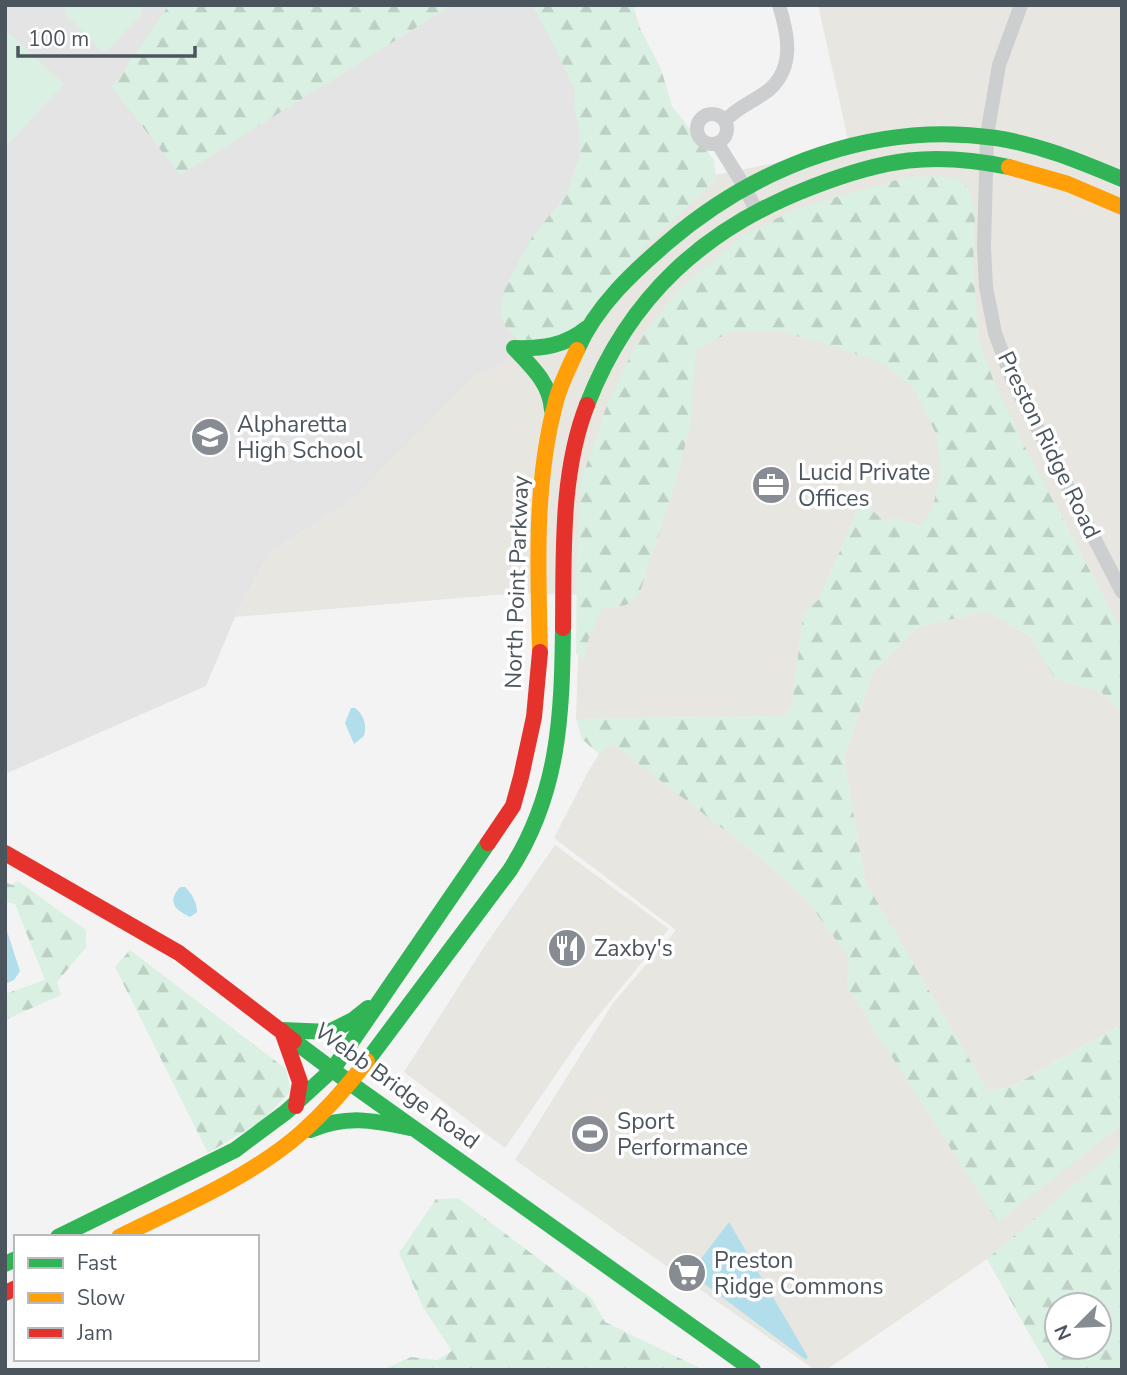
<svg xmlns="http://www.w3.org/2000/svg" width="1127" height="1375" font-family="'Nunito Sans',sans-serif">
	<defs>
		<pattern id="forest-firs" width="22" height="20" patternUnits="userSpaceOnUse" patternTransform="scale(1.75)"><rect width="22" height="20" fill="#daf0e2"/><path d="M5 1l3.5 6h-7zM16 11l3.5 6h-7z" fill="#bdd0c4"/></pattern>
	</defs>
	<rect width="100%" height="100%" fill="#f3f3f3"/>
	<path fill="#e7e6e1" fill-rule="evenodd" d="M 818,5 L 1122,7 L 1122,170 L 1115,186 L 1122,189 L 1122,632 L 1048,491 L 939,533 L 895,518 L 885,522 L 862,501 L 819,599 L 803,615 L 792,706 L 784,716 L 576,719 L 580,595 L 520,593 L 235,617 L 270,552 L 354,499 L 477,375 L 572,331 L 631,251 L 709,176 L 806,157 L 849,144 Z
		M 987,611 L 1030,636 L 1055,679 L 1100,691 L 1122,713 L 1122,1024 L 1010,1087 L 988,1091 L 865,881 L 844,759 L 873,672 L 918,627 Z
		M 613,743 L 758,856 L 806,899 L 850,958 L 847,987 L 998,1221 L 1122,1124 L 1122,1370 L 1050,1370 L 987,1259 L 826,1370 L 815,1370 L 515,1160 L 613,1003 L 676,930 L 554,838 L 589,770 L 599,754 ZM 1057,1305 L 1099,1305 L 1099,1347 L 1057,1347 Z
		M 555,845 L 669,929 L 586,1031 L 505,1148 L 404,1072 L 484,947 Z"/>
	<path fill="#e5e4e4" d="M 5,5 L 589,5 L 656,223 L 572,331 L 477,375 L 354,499 L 270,552 L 235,617 L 206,686 L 5,774 Z"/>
	<path fill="#daf0e2" d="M 66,5 L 142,5 L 142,14 L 108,50 L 100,50 L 65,13 Z
		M 5,29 L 64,84 L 5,148 Z"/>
	<path fill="url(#forest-firs)" fill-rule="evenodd" d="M 169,5 L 452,5 L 180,175 L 112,87 Z
		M 532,5 L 633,5 L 640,28 L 661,69 L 672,106 L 714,160 L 716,180 L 645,246 L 600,302 L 559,342 L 518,339 L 505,326 L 500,314 L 504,290 L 532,237 L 566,195 L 580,155 L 579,127 L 574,106 L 575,91 L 556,49 Z
		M 939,176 L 957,178 L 970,190 L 975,215 L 973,266 L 979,340 L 994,382 L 1024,445 L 1122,632 L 1122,713 L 1100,691 L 1055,679 L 1030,636 L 987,611 L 918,627 L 873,672 L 844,759 L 865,881 L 988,1091 L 1011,1087 L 1122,1024 L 1122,1124 L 998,1222 L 847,987 L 849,958 L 806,899 L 758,856 L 613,744 L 599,754 L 582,739 L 576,719 L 784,716 L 792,706 L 803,615 L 819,599 L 862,501 L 885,522 L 895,518 L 920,527 L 933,507 L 941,470 L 936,434 L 915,390 L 884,364 L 824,343 L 776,331 L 730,332 L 696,350 L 690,426 L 676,482 L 639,595 L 626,605 L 602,609 L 589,637 L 583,661 L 576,653 L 577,554 L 582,478 L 607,405 L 635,346 L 678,290 L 744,235 L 798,208 L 907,177 Z
		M 18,881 L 86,930 L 86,947 L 57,982 L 61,995 L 5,1020 L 5,994 L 45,980 L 15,904 L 5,902 L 5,882 L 12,885 Z
		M 130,950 L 286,1069 L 291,1091 L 263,1120 L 208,1153 L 115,967 Z
		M 1122,1144 L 1122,1370 L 1050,1370 L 987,1259 ZM 1057,1305 L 1099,1305 L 1099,1347 L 1057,1347 Z
		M 458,1198 L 592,1299 L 605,1322 L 704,1370 L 382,1370 L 411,1357 L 437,1360 L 452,1351 L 424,1309 L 399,1253 L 436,1199 Z"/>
	<path fill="#b1deea" d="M 351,708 L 355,708 C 364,715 367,725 364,736 L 354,744 L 345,723 Z
		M 180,887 L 185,887 C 192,894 197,902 197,912 L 190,917 C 176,910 166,903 180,887 Z
		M 5,925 L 20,971 L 14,980 L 5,984 Z
		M 729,1222 L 808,1357 L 806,1360 L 694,1276 L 694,1268 Z"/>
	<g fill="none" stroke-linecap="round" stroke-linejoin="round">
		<path stroke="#cdced0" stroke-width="14" d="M 1021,5 L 999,65 L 987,135 L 984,247 L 986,287 L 995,333 L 1012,379 L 1122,592
			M697 129a15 15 0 1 1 30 0a15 15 0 1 1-30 0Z
			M 725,121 C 738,106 756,101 770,89 C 795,66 788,34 779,5
			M 718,144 L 744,186 L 756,210"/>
		<path stroke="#30b455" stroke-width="16" d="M 514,348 C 532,367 550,383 552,410
			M 514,348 C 542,349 565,346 587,328
			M 577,350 C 596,306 633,272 668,242 C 759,164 877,121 996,138 C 1041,145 1081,162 1122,179
			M 587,405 C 629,296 705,228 812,187 C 884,159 932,151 1009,167
			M 282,1030 L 329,1032 L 353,1020 L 368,1008
			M 294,1041 L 350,1083 L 753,1370
			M 367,1061 L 510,870 C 559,794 562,716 563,628
			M 310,1130 C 347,1115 372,1120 410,1128
			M 58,1237 L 235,1150 L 286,1112 L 333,1069 L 488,843
			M 5,1264 L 16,1259"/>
		<path stroke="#ff9f0a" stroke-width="16" d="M 1009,167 L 1068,184 L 1122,207
			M 540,652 C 538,570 534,485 555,405 C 559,386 569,368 577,350
			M 119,1237 C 181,1206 248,1179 301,1133 C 326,1111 347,1087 367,1061"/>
		<path stroke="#e5322d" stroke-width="16" d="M 563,628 C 564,555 560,474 587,405
			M 488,843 L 513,806 L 521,777 L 534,717 L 540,652
			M 5,853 L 179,953 L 294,1041
			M 282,1031 L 300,1082 L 296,1106
			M 5,1293 L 16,1288"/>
	</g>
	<defs>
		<symbol id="school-disc" viewBox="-11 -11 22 22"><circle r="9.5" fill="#868c92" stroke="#fff"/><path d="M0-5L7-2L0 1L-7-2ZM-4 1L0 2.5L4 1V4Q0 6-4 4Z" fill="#fff"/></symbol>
		<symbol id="office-disc" viewBox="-11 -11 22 22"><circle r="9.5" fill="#868c92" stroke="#fff"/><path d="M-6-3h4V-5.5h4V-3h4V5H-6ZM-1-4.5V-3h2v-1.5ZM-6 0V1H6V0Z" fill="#fff"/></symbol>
		<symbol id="restaurant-disc" viewBox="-11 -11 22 22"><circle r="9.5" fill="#868c92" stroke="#fff"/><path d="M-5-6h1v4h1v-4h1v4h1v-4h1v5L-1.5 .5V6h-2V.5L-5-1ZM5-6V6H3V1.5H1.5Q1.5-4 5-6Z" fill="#fff"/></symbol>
		<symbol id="stadium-disc" viewBox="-11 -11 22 22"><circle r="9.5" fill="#868c92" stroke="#fff"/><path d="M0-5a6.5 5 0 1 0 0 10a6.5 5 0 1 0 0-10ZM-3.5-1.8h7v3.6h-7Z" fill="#fff"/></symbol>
		<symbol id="supermarket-disc" viewBox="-11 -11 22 22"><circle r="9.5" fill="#868c92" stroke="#fff"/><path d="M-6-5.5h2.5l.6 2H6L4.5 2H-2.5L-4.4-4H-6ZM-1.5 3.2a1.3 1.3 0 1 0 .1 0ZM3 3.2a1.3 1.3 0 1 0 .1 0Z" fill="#fff"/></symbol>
	</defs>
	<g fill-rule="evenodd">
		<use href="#school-disc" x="188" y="415" width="44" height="44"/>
		<use href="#office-disc" x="749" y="463" width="44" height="44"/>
		<use href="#restaurant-disc" x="545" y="926" width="44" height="44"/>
		<use href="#stadium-disc" x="568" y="1112" width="44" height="44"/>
		<use href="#supermarket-disc" x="665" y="1251" width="44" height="44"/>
	</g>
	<g text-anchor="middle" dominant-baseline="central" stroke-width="7" stroke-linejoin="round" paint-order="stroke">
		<g font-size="23" fill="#4b555e" stroke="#fff" text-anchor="start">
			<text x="237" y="424">Alpharetta<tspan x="237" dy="26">High School</tspan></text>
			<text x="798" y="472">Lucid Private<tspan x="798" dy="26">Offices</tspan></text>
			<text x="594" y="948">Zaxby's</text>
			<text x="617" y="1121">Sport<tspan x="617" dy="26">Performance</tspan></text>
			<text x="714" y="1260">Preston<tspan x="714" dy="26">Ridge Commons</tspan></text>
		</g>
		<g font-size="23" fill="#4b555e" stroke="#fff">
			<text transform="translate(1049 445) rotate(64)">Preston Ridge Road</text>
			<text transform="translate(517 582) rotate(-88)">North Point Parkway</text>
			<text transform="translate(397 1086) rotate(36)">Webb Bridge Road</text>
		</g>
	</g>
	<rect width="1127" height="1375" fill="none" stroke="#4b555e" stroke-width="14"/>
	<rect x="14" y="1235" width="245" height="126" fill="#ffffff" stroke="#b7bbbf" stroke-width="2"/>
	<rect x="28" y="1258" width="35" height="10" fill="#30b455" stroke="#b7bbbf" stroke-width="2"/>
	<text x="77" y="1270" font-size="21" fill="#4b555e">Fast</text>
	<rect x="28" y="1293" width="35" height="10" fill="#ff9f0a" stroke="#b7bbbf" stroke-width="2"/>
	<text x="77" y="1305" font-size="21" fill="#4b555e">Slow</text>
	<rect x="28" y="1328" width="35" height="10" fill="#e5322d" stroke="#b7bbbf" stroke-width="2"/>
	<text x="77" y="1340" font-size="21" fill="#4b555e">Jam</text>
	<g transform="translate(1078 1326) rotate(246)"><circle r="33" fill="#ffffff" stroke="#b7bbbf" stroke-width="2"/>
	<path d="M0-5L12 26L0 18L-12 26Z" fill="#868c92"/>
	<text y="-10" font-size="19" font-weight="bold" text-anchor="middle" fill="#4b555e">N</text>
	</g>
	<path d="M18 46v10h177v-10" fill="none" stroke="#4b555e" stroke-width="3.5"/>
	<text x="28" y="46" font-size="21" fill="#4b555e" stroke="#ffffff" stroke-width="5" paint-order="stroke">100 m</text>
</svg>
